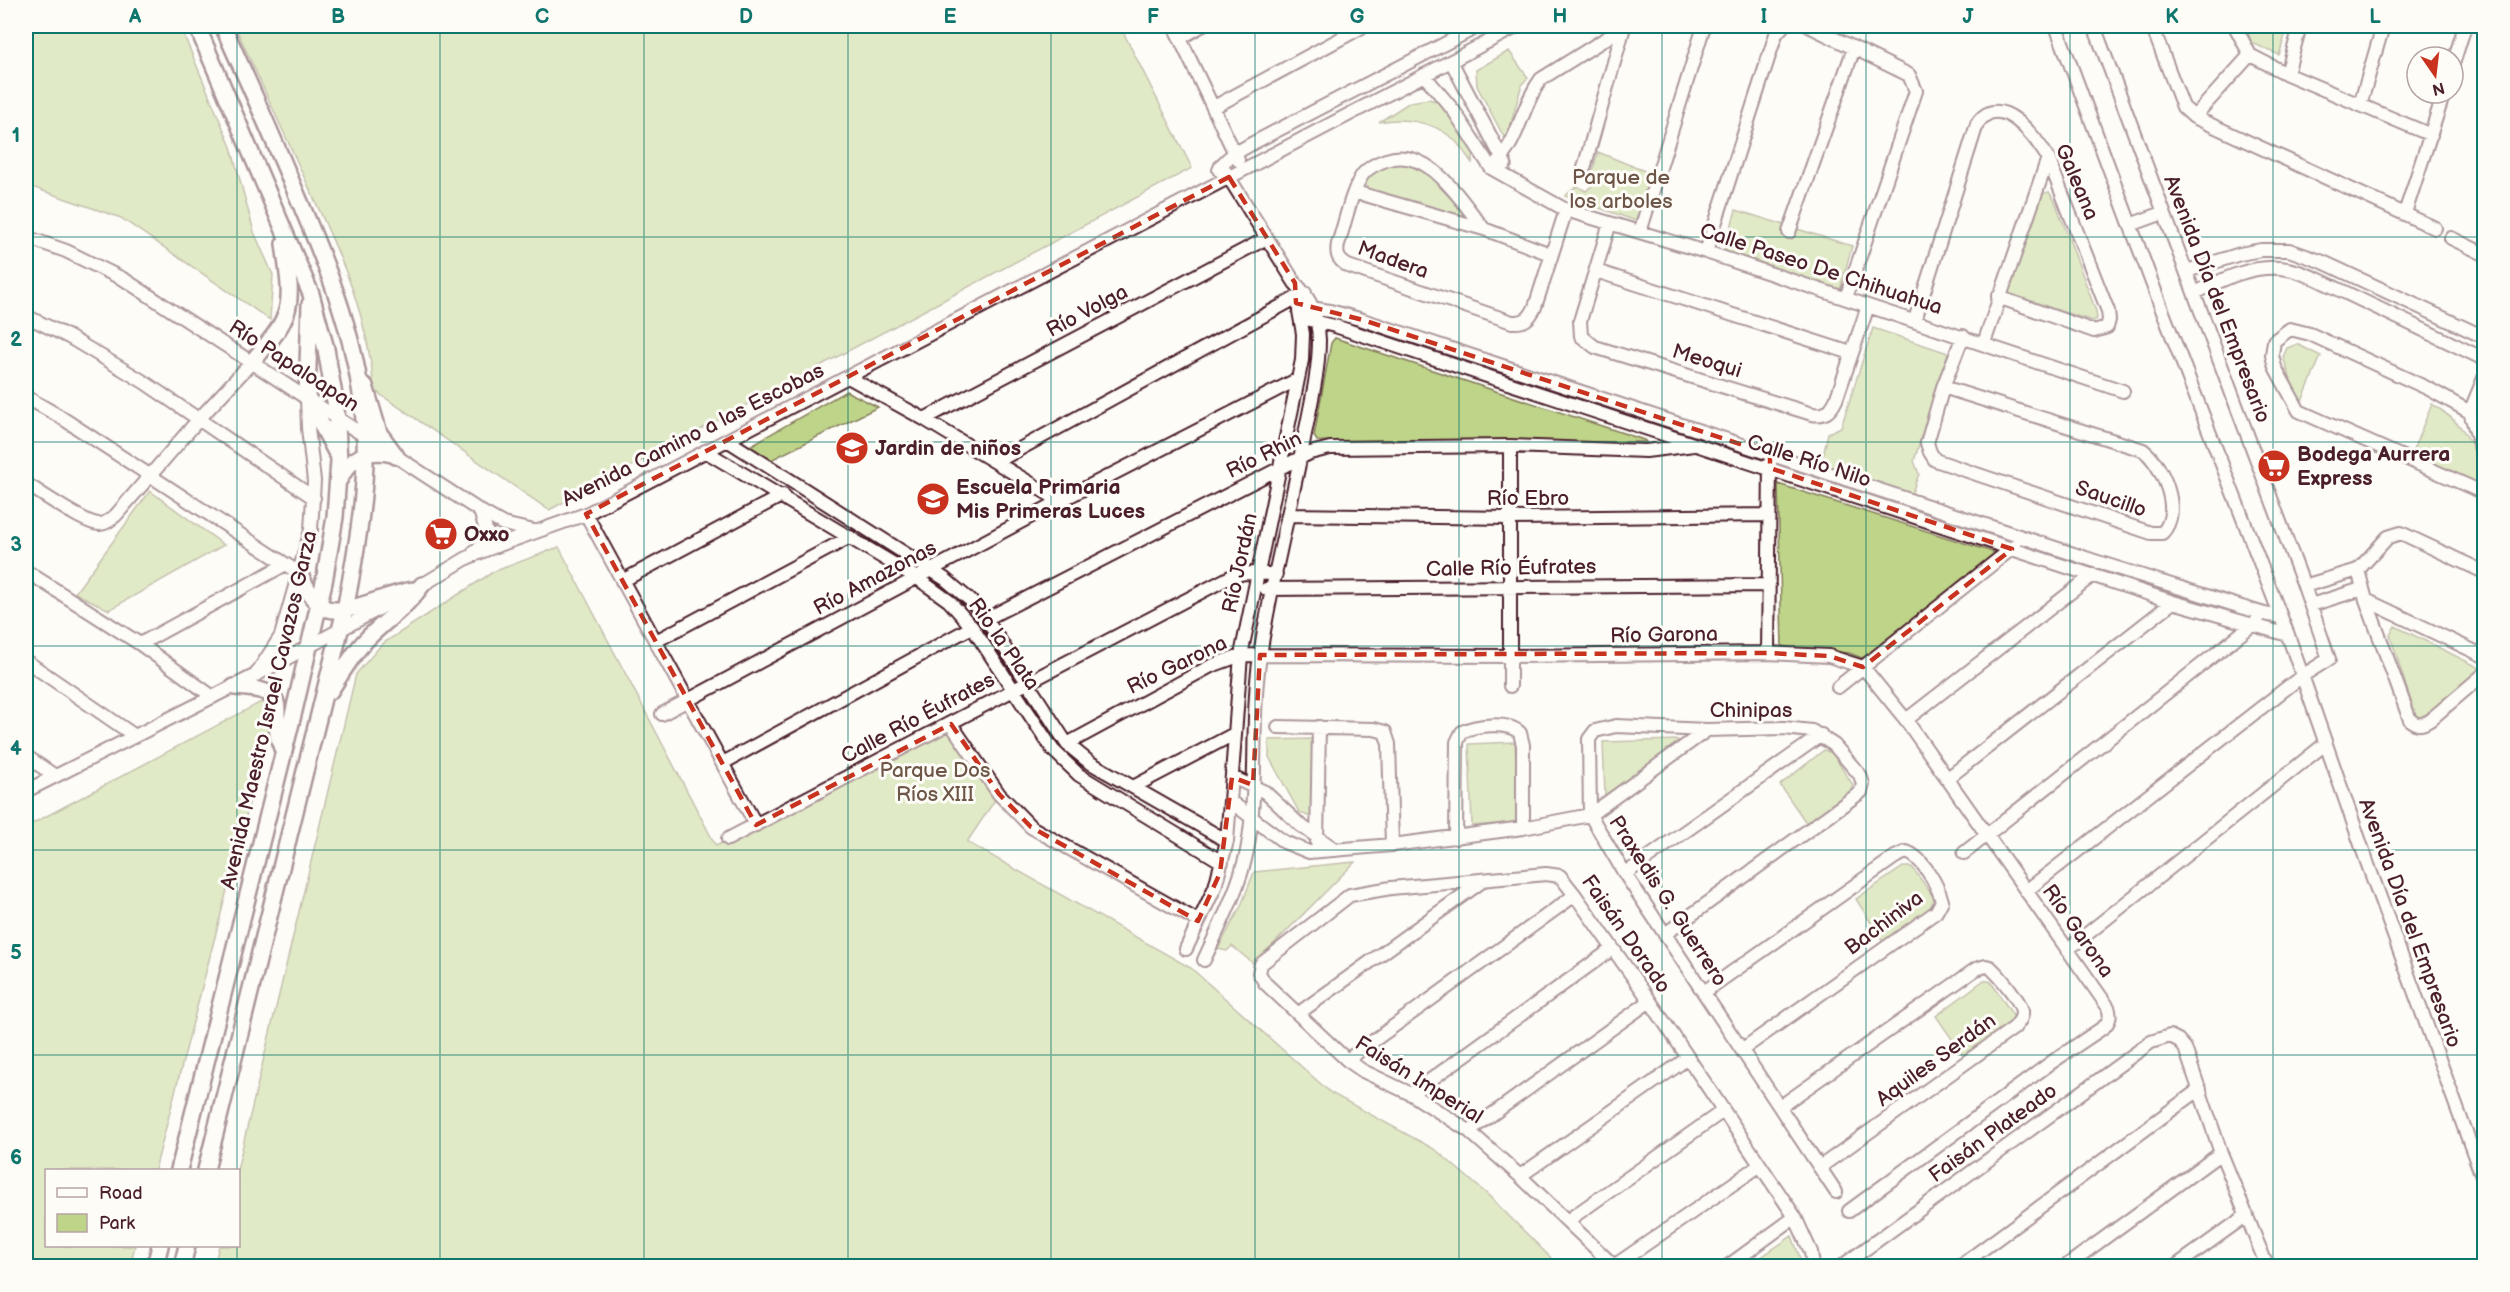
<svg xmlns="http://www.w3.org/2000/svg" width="2510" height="1292" font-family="'Balsamiq Sans',sans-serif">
	<rect width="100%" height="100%" fill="#fdfcf7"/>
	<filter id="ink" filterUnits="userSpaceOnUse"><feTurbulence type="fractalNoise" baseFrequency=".0167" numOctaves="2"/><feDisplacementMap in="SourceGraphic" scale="12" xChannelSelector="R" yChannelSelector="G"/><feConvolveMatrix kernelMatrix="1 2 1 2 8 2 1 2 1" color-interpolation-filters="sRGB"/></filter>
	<g filter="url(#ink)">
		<path fill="#bed489" stroke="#847a5a" stroke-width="1.5" d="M 26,26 L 180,26 L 231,147 L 254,232 L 273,275 L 270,320 L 121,218 L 26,185 Z
			M 235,26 L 1120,26 L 1192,168 L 549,510 L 374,390 C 368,310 338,251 305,179 C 282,128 258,77 235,26 Z
			M 2245,26 L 2288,26 L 2279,55 L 2252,43 Z
			M 1509,51 L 1528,78 L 1522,84 L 1506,141 L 1477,86 L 1476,70 Z
			M 1429,99 L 1441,103 L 1474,154 L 1472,163 C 1466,155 1459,143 1451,137 C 1431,121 1402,117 1379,122 L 1410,102 Z
			M 1598,152 L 1652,174 L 1642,223 L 1565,196 L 1577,186 L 1586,191 L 1596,182 L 1592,172 Z
			M 1398,162 L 1419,167 L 1464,211 L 1465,217 L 1460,219 L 1367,189 L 1365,178 L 1379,169 Z
			M 2049,192 L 2055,201 L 2096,311 L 2097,319 L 2093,321 L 2009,296 L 2008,291 L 2042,194 Z
			M 1736,210 L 1852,246 L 1840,290 L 1723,253 Z
			M 1873,328 L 1948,353 L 1914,461 L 1919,474 L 1911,495 L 1821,466 L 1828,433 L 1841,427 Z
			M 1335,338 L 1644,440 L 1646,442 L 1317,441 L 1314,436 L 1331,343 Z
			M 2297,344 L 2321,356 L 2300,406 L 2283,357 L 2287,348 Z
			M 846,391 L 878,407 L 769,461 L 748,447 Z
			M 2432,404 C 2466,425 2469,438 2483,473 L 2477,482 L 2466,482 L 2411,455 Z
			M 1778,484 L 1996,553 L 1867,660 L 1849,653 L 1782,648 Z
			M 150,491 L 224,545 L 109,610 L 75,593 Z
			M 559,547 L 716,846 L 951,724 L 999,794 L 967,842 L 1191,968 L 1331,1093 L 1436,1150 L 1488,1195 L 1559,1266 L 214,1266 L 219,1246 L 238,1246 L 237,1170 L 356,674 L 382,644 L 493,572 Z
			M 2395,626 L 2478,667 L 2478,677 L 2417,721 L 2390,635 Z
			M 263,701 L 271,719 L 155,1170 L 46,1170 L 46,1246 L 135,1246 L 130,1266 L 26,1266 L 26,827 Z
			M 1314,739 L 1312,818 L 1299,812 L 1269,757 L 1269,740 Z
			M 1678,740 L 1675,749 L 1614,792 L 1605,796 L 1603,742 Z
			M 1515,742 L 1519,822 L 1472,826 L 1469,744 Z
			M 1824,750 L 1832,753 L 1853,785 L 1850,795 L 1807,824 L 1780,785 Z
			M 1355,862 L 1254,964 L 1232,946 L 1227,951 L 1218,949 L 1241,906 L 1254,872 Z
			M 1903,867 L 1912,867 L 1935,899 L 1934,906 L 1883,942 L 1856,899 Z
			M 1984,980 L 1991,982 L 2014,1017 L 2013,1022 L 1963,1055 L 1936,1016 Z
			M 1792,1236 L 1803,1266 L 1748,1266 Z"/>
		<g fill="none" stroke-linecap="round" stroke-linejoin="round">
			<defs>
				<path id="minor" d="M 1174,26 L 1238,160
					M 1809,26 L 1909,75 L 1916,91 L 1846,298
					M 2056,26 L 2161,307 L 2288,635 L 2367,862 L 2484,1182
					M 2152,26 L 2183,107 L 2194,117 L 2435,228
					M 2235,26 L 2250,55 L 2287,74 L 2431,135
					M 1180,38 L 1201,26
					M 1451,61 L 1505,164
					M 2453,64 L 2465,26
					M 2287,74 L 2300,26
					M 1424,75 L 1454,111 L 1491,168 L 1566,210 L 1706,252 L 2123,391
					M 2360,105 L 2383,26
					M 1214,107 L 1364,26
					M 2194,117 L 2250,55
					M 1491,168 C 1521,142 1519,109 1541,79 L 1626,26
					M 1584,168 L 1624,27
					M 1219,170 C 1225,157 1241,150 1253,143 L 1479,26
					M 1355,192 L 1484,229 L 1550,254
					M 2405,213 L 2444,93
					M 1610,223 L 1580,321 L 1581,336 L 1595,347 L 1812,414 C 1825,416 1830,412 1836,400 L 1868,306
					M 2130,225 L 2163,213
					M 1484,229 C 1460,200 1429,145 1386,160 C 1377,163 1369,167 1363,174 C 1351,191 1345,224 1338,244 C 1336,255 1338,260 1348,266 L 1512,322 C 1525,323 1530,318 1535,307 L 1566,210
					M 1640,232 L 1704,26
					M 1789,232 L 1854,48
					M 26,237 L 66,251 L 125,280 L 480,511 L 503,524 L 534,531
					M 2451,238 L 2484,254
					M 1706,252 L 1776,34 L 1783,26
					M 1596,271 L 1851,353
					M 2187,271 L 2240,254 L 2261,250 L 2289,250 L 2323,262 L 2484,337
					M 2195,293 C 2223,279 2255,263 2287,269 C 2296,270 2306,275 2315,278 L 2484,359
					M 1298,306 L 1330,311 L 1363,320 L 2101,563 L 2264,614 L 2281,617
					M 26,316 L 69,337 L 144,382 L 314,498
					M 1301,318 L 1335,326 L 2173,602 L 2288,635
					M 1915,320 L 1977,124 C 2000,89 2036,138 2048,158 L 2108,311 L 2109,320 L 2107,327 L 2094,331 L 1998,297
					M 1984,343 L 2048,158
					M 848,377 L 924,419 L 1060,501
					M 2484,378 L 2470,412 L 2484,458
					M 1943,387 L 2143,450 C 2163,465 2183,512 2162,533 L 2151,533 L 1935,460 L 1930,452 L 1927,443 L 1943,387 L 1963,336
					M 26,397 L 59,416 L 299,573
					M 2470,412 L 2429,389 L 2310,334 L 2290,329 L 2274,341 L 2272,355 L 2275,367 L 2299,411 L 2484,493
					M 924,419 L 1267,238
					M 727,440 L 945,579 L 971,601 L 986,619 L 1067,744 L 1089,762 L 1227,841
					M 1510,446 L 1510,686
					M 705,451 L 917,578 L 949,601 L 972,627 L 1053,750 L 1079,775 L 1222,862
					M 996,462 L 1305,293
					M 26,484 C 40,492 86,525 100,524 C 106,524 111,519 116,515 L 199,419 L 252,362
					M 586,514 L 756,825
					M 1288,515 L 1511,518 L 1769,515
					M 474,552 L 483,544 L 487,533 L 480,511
					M 2358,570 L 2366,600 L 2410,720 C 2418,726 2422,725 2430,720 L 2484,674
					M 2358,570 L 2388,537 L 2401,533 L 2484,572
					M 26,571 L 140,644 L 213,697
					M 622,581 L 783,495
					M 2304,586 L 2358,570
					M 1266,589 L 1769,585
					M 414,590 L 467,558 L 488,549 L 586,514 L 1518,26
					M 2366,600 L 2484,656
					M 2311,605 L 2362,589
					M 986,619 L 1280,468 L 1310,453 L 1330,448 L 1510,446 L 1646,451 L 1694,445
					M 656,641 L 850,537
					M 140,644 L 284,565
					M 1768,653 L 1770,462
					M 26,661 L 135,736
					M 257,673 L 281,636 L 311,530 L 314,481 L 308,428 L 307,397
					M 1838,687 L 2015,546
					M 662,714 L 1060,501 L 1298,379
					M 1906,720 L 2093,575
					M 951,724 L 999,794 L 1031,827 L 1198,921
					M 1278,727 L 1374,729 L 1385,732 L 1389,744 L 1392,845
					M 1067,744 L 1211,666 L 1241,655 L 1510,656 L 1768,653 L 1829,656 L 1863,667 L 1906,720 L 2108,1007 C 2111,1016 2110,1020 2104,1027 L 2052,1062 L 1849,1211
					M 26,756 L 55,776
					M 723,763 L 972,627
					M 1232,777 L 1265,792 L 1300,825 L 1336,850
					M 1948,778 L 2173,602
					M 1133,787 L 1234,734
					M 26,791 L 254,676 L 399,598
					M 1230,801 L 1284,842 L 1309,852 L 1392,845 L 1523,828 L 1590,815 L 1707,730
					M 1456,838 L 1457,742 L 1462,732 C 1475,725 1508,721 1520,733 L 1523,745 L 1523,828
					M 728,839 L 1232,576 L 1245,573 L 1276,574
					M 1317,843 L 1319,727
					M 1964,853 L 2257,621
					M 1625,874 L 1821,735
					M 2026,891 L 2302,676 L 2329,659 L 2304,586 L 2094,26
					M 1665,934 L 1861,792 L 1863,784 L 1860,775 L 1834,745 L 1812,731 L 1784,728 L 1707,730 L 1616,726 L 1595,731 L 1589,739 L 1590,815 L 1625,874 L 1836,1192
					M 1186,949 L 1215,887 L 1227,841 L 1241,655 L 1302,360 L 1303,334 L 1299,311
					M 2067,950 L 2325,744
					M 1204,960 C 1220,925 1239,889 1247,851 C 1259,787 1250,720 1260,656 C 1271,581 1291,508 1305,434 C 1311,403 1319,371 1319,340 C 1318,316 1312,300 1295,283 L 1221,165
					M 1704,992 L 1895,857 L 1906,852 C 1922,856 1938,886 1942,901 L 1936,912 L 1743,1049
					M 1299,1013 L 1484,880
					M 1347,1060 L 1575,895
					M 1411,1094 L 1612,949
					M 1781,1106 L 1976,969 L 1986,966 L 1990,967 C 1999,975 2020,1000 2022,1011 C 2023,1018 2018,1023 2014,1028 L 1820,1167
					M 1469,1131 L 1650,1001
					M 1520,1176 L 1688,1058
					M 1567,1221 L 1723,1111
					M 1614,1266 L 1520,1176 L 1469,1131 L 1411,1094 L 1363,1071 L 1347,1060 L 1265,983 L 1259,973 L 1261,964 L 1350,895 L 1391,888 L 1546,874 L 1560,876 L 1575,895 L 1650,1001 L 1795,1217 L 1811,1252 L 1813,1266
					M 1614,1266 L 1759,1166
					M 1728,1266 L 1795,1217
					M 1842,1266 L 2151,1042 L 2170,1036 L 2178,1040 L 2185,1048 L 2221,1153 L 2267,1266
					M 1960,1266 L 2200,1089
					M 2066,1266 L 2221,1153
					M 2176,1266 L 2247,1215"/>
				<path id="major" d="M 310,304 L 307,397 L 336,452
					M 252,362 C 295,313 293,308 284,244
					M 365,386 L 379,433 L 396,456
					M 339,480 C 350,458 368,448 392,454
					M 299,573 C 305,584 310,597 320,605 C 340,622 389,591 415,590
					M 234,687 C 300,690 265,710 283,751
					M 330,691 C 341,674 351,656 365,641 C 384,621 406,608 422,585
					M 179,1170 L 294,711 L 324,582 L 335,517 L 339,461 L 336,407 L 326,349 L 311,294 L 197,26
					M 206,1170 L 345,610 C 356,552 367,494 365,435 C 361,347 328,267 294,188 C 271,133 247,79 223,26
					M 155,1266 L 160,1246
					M 182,1266 L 187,1246"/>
			</defs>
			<use href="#minor" stroke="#4a1f2b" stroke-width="16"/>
			<use href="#major" stroke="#4a1f2b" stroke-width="20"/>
			<use href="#minor" stroke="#fdfcf7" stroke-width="12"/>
			<use href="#major" stroke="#fdfcf7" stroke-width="15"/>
		</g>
	</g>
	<path d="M0 0H2510V1292H0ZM 1229,177 L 1295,283 L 1296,303 L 1363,320 L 1770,454 L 1770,468 L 2012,549 L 1863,667 L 1829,656 L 1768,653 L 1260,655 L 1253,785 L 1232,777 L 1220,873 L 1198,921 L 1031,827 L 999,794 L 951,724 L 756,825 L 586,514 Z" fill="#fdfcf7" fill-opacity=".55" fill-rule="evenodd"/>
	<path fill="none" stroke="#c8321e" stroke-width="4.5" stroke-dasharray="12 8" stroke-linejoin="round" d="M 1229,177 L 1295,283 L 1296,303 L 1363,320 L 1770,454 L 1770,468 L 2012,549 L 1863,667 L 1829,656 L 1768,653 L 1260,655 L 1253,785 L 1232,777 L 1220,873 L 1198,921 L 1031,827 L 999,794 L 951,724 L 756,825 L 586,514 Z"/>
	<path fill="none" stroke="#0f766e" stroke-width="1.5" stroke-opacity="0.55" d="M 237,26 L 237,1170M 440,26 L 440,1266M 644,26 L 644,1266M 848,26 L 848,1266M 1051,26 L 1051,1266M 1255,26 L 1255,1266M 1459,26 L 1459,1266M 1662,26 L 1662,1266M 1866,26 L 1866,1266M 2070,26 L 2070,1266M 2273,26 L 2273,1266M 26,237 L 2484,237M 26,442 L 2484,442M 26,646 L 2484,646M 26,850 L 2484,850M 26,1055 L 2484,1055M 237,1246 L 237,1266"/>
	<defs>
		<symbol id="school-disc" viewBox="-11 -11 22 22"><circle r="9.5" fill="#c8321e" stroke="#fdfcf7"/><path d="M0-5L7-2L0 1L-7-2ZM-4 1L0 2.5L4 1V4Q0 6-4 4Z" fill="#fff"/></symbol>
		<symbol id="supermarket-disc" viewBox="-11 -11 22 22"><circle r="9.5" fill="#c8321e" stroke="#fdfcf7"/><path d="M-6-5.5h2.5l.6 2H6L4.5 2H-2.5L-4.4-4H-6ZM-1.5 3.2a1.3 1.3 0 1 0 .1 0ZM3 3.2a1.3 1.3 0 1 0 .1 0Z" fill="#fff"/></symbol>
	</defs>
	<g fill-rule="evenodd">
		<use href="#school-disc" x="833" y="429" width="38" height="38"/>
		<use href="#supermarket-disc" x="2255" y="447" width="38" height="38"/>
		<use href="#school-disc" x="914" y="480" width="38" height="38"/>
		<use href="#supermarket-disc" x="422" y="515" width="38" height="38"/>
	</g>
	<g text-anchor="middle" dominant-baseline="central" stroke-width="6" stroke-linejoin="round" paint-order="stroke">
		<g font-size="21" fill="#6d5547" stroke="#fdfcf7">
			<text x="1621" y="177">Parque de<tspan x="1621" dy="24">los arboles</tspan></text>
			<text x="935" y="770">Parque Dos<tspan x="935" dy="24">Ríos XIII</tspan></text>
		</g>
		<g font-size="21" fill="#4a1f2b" stroke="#fdfcf7">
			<text transform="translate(2077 182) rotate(67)">Galeana</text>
			<text transform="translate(1393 260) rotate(20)">Madera</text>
			<text transform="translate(1821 269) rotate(18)">Calle Paseo De Chihuahua</text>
			<text transform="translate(2217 299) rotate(69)">Avenida Día del Empresario</text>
			<text transform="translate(1087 311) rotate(-28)">Río Volga</text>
			<text transform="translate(1707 361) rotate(17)">Meoqui</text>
			<text transform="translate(294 366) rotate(33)">Río Papaloapan</text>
			<text transform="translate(693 435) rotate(-27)">Avenida Camino a las Escobas</text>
			<text transform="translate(1264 455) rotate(-26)">Río Rhin</text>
			<text transform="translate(1809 461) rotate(18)">Calle Río Nilo</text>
			<text x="1528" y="498">Río Ebro</text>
			<text transform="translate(2111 499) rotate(19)">Saucillo</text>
			<text transform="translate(1240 563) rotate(-78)">Río Jordán</text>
			<text transform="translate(1511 568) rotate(-1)">Calle Río Éufrates</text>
			<text transform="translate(875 578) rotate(-28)">Río Amazonas</text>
			<text transform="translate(1664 635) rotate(-1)">Río Garona</text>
			<text transform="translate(1004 644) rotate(55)">Rio la Plata</text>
			<text transform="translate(1177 665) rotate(-26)">Río Garona</text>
			<text transform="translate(269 710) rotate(-77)">Avenida Maestro Israel Cavazos Garza</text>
			<text x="1751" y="710">Chinipas</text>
			<text transform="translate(918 718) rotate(-28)">Calle Río Éufrates</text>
			<text transform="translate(1668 901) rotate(57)">Praxedis G. Guerrero</text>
			<text transform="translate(1884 923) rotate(-37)">Bachiniva</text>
			<text transform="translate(2410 923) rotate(70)">Avenida Día del Empresario</text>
			<text transform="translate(2078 931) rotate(55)">Río Garona</text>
			<text transform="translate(1626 934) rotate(55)">Faisán Dorado</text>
			<text transform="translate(1936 1060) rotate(-36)">Aquiles Serdán</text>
			<text transform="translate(1419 1080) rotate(32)">Faisán Imperial</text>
			<text transform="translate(1993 1133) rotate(-36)">Faisán Plateado</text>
		</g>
		<g font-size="21" font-weight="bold" fill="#4a1f2b" stroke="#fdfcf7" text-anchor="start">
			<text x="875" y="448">Jardin de niños</text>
			<text x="2297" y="454">Bodega Aurrera<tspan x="2297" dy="24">Express</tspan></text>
			<text x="956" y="487">Escuela Primaria<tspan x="956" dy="24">Mis Primeras Luces</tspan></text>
			<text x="464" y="534">Oxxo</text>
		</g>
	</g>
	<rect width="2510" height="1292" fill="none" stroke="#fdfcf7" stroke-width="66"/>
	<rect x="45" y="1169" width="195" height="78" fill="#fdfcf7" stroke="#b5a4a5" stroke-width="1.5"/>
	<rect x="57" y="1188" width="30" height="9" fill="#fdfcf7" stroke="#b5a4a5" stroke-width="1.5"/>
	<text x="99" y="1199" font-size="18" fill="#4a1f2b">Road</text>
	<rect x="57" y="1214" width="30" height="18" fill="#bed489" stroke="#b5a4a5" stroke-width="1.5"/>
	<text x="99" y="1229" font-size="18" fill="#4a1f2b">Park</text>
	<g transform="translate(2435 75) rotate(166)"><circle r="28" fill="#fdfcf7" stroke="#b5a4a5" stroke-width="1.5"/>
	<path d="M0-4.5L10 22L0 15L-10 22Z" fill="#c8321e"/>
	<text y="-9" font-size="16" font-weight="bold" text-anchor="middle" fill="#4a1f2b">N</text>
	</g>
	<rect x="33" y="33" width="2444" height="1226" fill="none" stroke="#0f766e" stroke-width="2"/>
	<g font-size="20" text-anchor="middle" font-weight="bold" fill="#0f766e">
		<text x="135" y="23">A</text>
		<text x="338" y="23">B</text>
		<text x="542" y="23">C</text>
		<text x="746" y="23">D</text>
		<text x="950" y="23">E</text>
		<text x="1153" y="23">F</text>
		<text x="1357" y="23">G</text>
		<text x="1560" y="23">H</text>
		<text x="1764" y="23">I</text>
		<text x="1968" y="23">J</text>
		<text x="2172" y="23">K</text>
		<text x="2375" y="23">L</text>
		<text x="16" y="142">1</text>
		<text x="16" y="346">2</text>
		<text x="16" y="551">3</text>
		<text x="16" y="755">4</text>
		<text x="16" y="959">5</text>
		<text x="16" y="1164">6</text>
	</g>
</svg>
